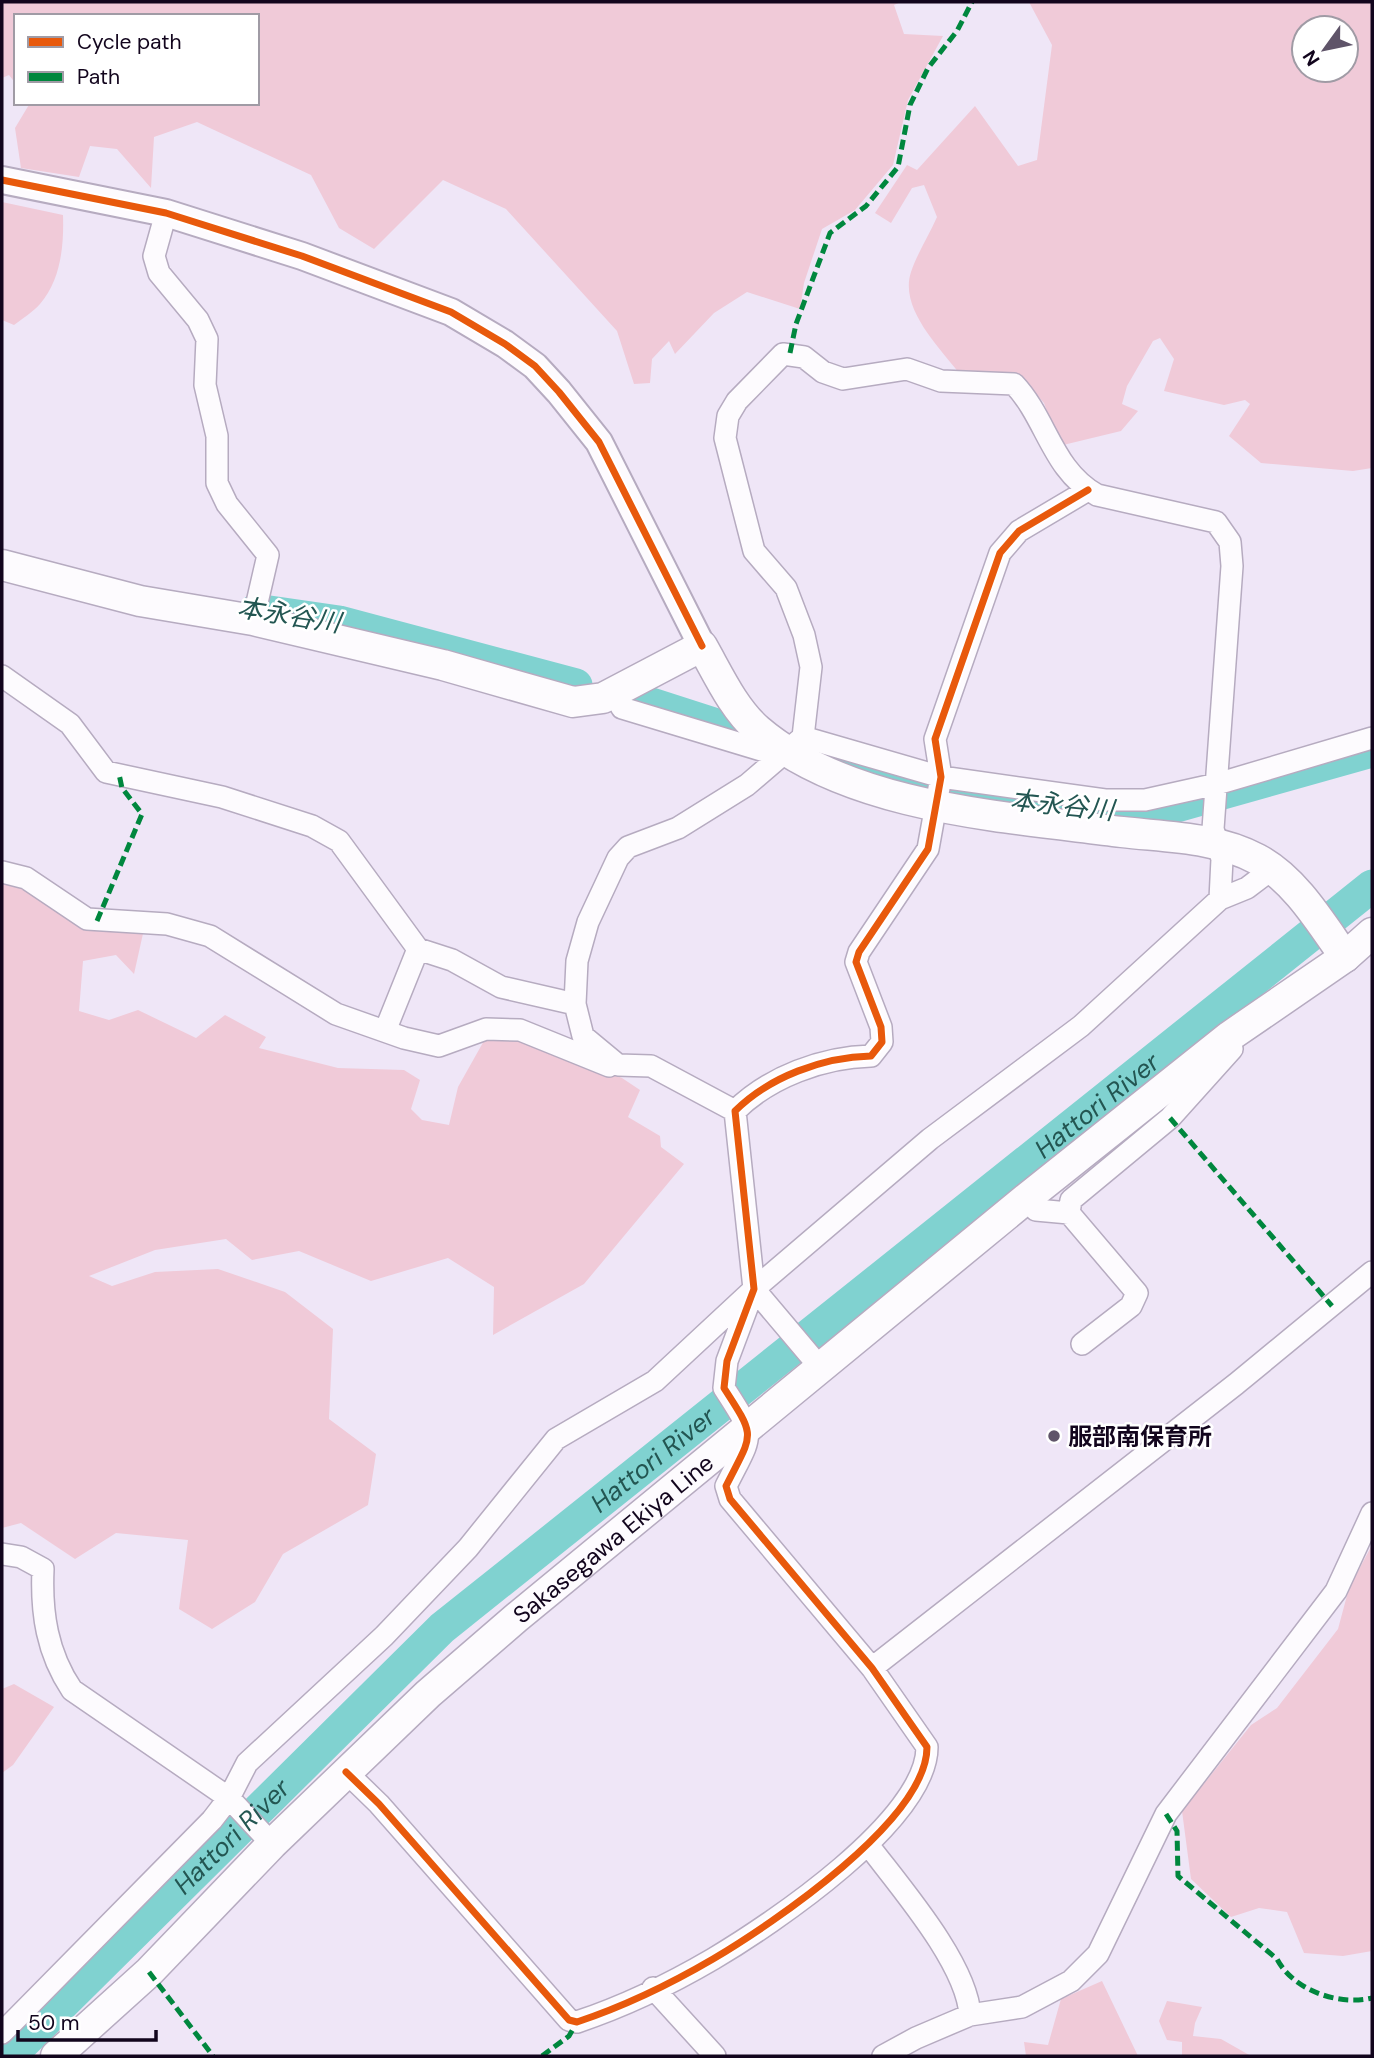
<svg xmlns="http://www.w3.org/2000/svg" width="1374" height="2058" font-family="'DM Sans','Noto Sans JP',sans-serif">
	<rect width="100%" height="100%" fill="#efe6f7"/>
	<path fill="#f0cad8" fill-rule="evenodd" d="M 2,2 L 901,2 L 894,5 L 904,34 L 943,36 L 908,100 L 893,165 L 855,210 L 822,229 L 804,283 L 800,309 L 747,292 L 714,313 L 675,354 L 669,341 L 652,359 L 650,383 L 634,384 L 617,331 L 506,209 L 443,180 L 374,249 L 339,228 L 311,175 L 197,122 L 154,137 L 151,188 L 117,149 L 90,146 L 79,177 L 21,168 L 15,128 L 30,103 L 257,103 L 257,16 L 16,16 L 16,84 L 9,75 L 2,78 Z
		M 1029,2 L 1372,2 L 1372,468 L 1353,471 L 1261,463 L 1229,436 L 1250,404 L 1245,400 L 1224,405 L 1164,391 L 1174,359 L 1160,338 L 1153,341 L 1127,386 L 1122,404 L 1138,411 L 1121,431 L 1059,446 L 1044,403 L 1027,384 L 959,373 C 939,347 899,308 911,272 C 917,254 929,235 937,217 L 924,185 L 912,188 L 891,223 L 875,213 L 907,165 L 917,170 L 975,106 L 1018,166 L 1037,160 L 1052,45 ZM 1304,28 L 1346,28 L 1346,70 L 1304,70 Z
		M 2,202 L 63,215 C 64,245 61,280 40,304 C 33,312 22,319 14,325 L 2,320 Z
		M 2,878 L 24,880 L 88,930 L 144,929 L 134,974 L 116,955 L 83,961 L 79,1011 L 109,1020 L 138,1010 L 196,1038 L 225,1015 L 266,1037 L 259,1048 L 338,1068 L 404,1070 L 420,1080 L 411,1109 L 422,1120 L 449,1125 L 458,1087 L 485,1039 L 527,1040 L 622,1078 L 640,1090 L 628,1117 L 660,1136 L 661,1147 L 684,1164 L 584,1284 L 493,1335 L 494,1287 L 448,1258 L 371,1281 L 299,1251 L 252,1260 L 226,1239 L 155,1250 L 89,1276 L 112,1286 L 155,1272 L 218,1269 L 285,1292 L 333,1329 L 329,1419 L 376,1454 L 368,1505 L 283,1554 L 255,1602 L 212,1629 L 179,1609 L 188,1540 L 116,1533 L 75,1559 L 21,1523 L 2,1528 Z
		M 1372,1545 L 1372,1951 L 1343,1956 L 1304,1953 L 1287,1912 L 1259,1908 L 1231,1917 L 1191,1879 L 1182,1811 L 1251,1725 L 1277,1708 L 1338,1629 L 1349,1588 Z
		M 14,1684 L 54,1707 L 13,1765 L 2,1773 L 2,1689 Z
		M 1102,1981 L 1138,2056 L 1026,2056 L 1024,2042 L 1048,2045 L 1061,1999 Z
		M 1167,2001 L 1202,2007 L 1195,2023 L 1193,2036 L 1221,2039 L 1251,2056 L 1182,2056 L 1182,2042 L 1167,2040 L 1159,2021 Z"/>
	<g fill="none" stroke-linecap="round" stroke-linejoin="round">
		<g stroke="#80d2d0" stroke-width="33">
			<path d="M 256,610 L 339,622 L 576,685"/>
			<path d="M 642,701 L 729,729"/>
			<path d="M 834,759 L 924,787 L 1110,815 L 1169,808 L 1372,751"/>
			<path id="s1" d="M 10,2056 L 442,1628 L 1372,886"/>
		</g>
		<defs>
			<path id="minor" d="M 166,213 L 154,256 L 159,273 L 198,320 L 207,339 L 205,385 L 217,436 L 217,483 L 227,504 L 268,555 L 253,620
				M 2,676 L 70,724 L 106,772 L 222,797 L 312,826 L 339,841 L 418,949 L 452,960 L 501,987 L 575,1004
				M 614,693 L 622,708 L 781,756
				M 803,737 L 941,777 L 1105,800 L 1145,800 L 1217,784 L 1372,738
				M 2,872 L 26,878 L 87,919 L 167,924 L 210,936 L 336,1014 L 404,1038 L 439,1046 L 486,1029 L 520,1030 L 609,1066
				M 385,1031 L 418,949
				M 735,1111 L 651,1066 L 618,1065 L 583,1036 L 575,1004 L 577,961 L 588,922 L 618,858 L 628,847 L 678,828 L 747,785 L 803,737 L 811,667 L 804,635 L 786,588 L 754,551 L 725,438 L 728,416 L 737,401 L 783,354 L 804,357 L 823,372 L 843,379 L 907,369 L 941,381 L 1014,384 C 1047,419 1052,470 1097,495 L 1216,522 L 1230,542 L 1232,566 L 1213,829 L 1222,859 L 1220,899
				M 1028,1197 L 1036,1210 L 1069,1213
				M 754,1289 L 819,1366
				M 1082,1344 L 1131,1306 L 1137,1293 L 1069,1213 L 1071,1200 L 1170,1118 L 1232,1049 L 1231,1045
				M 2,1554 L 21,1557 L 43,1569 C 41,1613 47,1653 72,1690 L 229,1798 L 272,1844
				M 872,1668 L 1236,1384 L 1372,1272
				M 346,1772 L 379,1804 L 569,2020 L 577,2022 C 622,2007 672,1983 713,1959 C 772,1924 927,1820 927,1747 L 872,1668 L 730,1499 L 726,1486 C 753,1432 757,1439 724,1388 L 727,1361 L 754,1289 L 735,1111 C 769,1077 823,1057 871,1056 L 882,1042 L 881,1027 L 856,962 L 859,952 L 928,849 L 941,777 L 935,739 L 1000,553 L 1019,531 L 1088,490
				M 869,1846 C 901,1888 967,1964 970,2015
				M 653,1988 L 715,2056
				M 2,2033 L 212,1820 L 229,1798 L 247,1763 L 384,1636 L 468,1548 L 556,1439 L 655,1381 L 754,1289 L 930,1139 L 1081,1026 L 1220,899 L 1247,888 L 1272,869
				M 883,2056 L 916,2038 L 970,2015 L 1022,2007 L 1071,1981 L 1098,1954 L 1166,1814 L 1336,1591 L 1372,1513"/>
			<path id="tertiary" d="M 2,180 L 166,213 L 302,256 L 451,312 L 505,344 L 535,366 L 559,392 L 599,442 L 702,646"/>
			<g id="secondary">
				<path d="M 2,565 L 140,601 L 253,620 L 443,665 L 573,702 L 603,698 L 702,646 C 718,674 733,708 758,730 C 849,808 1006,817 1122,832 C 1165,837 1217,837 1257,859 C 1295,879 1321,923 1345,957"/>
				<path id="s2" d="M 56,2056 L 149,1972 L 272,1844 L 428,1694 L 516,1618 L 1028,1197 L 1230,1036 L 1345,957 L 1372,933"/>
			</g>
		</defs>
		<use href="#minor" stroke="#b6abc0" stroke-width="24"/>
		<use href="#tertiary" stroke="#b6abc0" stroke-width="30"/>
		<use href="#secondary" stroke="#b6abc0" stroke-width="33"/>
		<use href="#minor" stroke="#fdfbfe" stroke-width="21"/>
		<use href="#tertiary" stroke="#fdfbfe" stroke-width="26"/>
		<use href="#secondary" stroke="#fdfbfe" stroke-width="30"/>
		<path stroke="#00873e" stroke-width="5" stroke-dasharray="10 5" stroke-linecap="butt" d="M 790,353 L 796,324 L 830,233 L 866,206 L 898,167 L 910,105 L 928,68 L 957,31 L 972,2
			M 97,921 L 142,814 L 122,788 L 119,774
			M 1170,1118 L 1332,1306
			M 1166,1814 L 1177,1831 L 1178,1876 L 1277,1959 C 1293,1990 1338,2006 1372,1998
			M 149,1972 L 213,2056
			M 542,2056 L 569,2036 L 577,2022"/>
		<defs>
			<path id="cycleway" d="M 2,180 L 166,213 L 302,256 L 451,312 L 505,344 L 535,366 L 559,392 L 599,442 L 702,646
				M 346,1772 L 379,1804 L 569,2020 L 577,2022 C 622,2007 672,1983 713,1959 C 772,1924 927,1820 927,1747 L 872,1668 L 730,1499 L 726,1486 C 753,1432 757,1439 724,1388 L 727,1361 L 754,1289 L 735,1111 C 769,1077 823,1057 871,1056 L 882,1042 L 881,1027 L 856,962 L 859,952 L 928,849 L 941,777 L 935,739 L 1000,553 L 1019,531 L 1088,490"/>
		</defs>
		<use href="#cycleway" stroke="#fff" stroke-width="11"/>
		<use href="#cycleway" stroke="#e8590c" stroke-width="7"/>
	</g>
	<circle fill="#5f5469" stroke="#fff" stroke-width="2.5" cx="1054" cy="1436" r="7"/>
	<g text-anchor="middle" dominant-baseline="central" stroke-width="5" stroke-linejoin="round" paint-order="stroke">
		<g font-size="24" font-weight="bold" fill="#12051d" stroke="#fff" text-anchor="start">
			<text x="1068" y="1436">服部南保育所</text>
		</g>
		<g font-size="24" fill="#12051d" stroke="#fff">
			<text stroke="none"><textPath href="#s2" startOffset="761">Sakasegawa Ekiya Line</textPath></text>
		</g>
		<g font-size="26" font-style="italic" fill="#235652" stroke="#fff">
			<text transform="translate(289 615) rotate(9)">本永谷川</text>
			<text transform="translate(1062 805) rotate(6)">本永谷川</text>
			<text stroke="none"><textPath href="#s1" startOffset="1446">Hattori River</textPath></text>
			<text stroke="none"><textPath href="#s1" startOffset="878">Hattori River</textPath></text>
			<text stroke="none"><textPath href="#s1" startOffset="312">Hattori River</textPath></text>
		</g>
	</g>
	<rect width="1374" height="2058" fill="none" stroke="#12051d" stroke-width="7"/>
	<rect x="14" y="14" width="245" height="91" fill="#ffffff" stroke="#a09ba5" stroke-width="2"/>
	<rect x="28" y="37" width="35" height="10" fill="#e8590c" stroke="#a09ba5" stroke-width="2"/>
	<text x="77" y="49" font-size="21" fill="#12051d">Cycle path</text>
	<rect x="28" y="72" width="35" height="10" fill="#00873e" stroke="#a09ba5" stroke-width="2"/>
	<text x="77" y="84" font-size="21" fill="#12051d">Path</text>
	<g transform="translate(1325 49) rotate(237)"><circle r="33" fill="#ffffff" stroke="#a09ba5" stroke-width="2"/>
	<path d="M0-5L12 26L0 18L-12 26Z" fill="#5f5469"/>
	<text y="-10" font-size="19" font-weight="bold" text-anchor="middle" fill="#12051d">N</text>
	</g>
	<path d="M18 2030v10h138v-10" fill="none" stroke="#12051d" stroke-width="3.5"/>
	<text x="28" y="2030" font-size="21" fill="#12051d" stroke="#ffffff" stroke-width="5" paint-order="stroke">50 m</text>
</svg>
